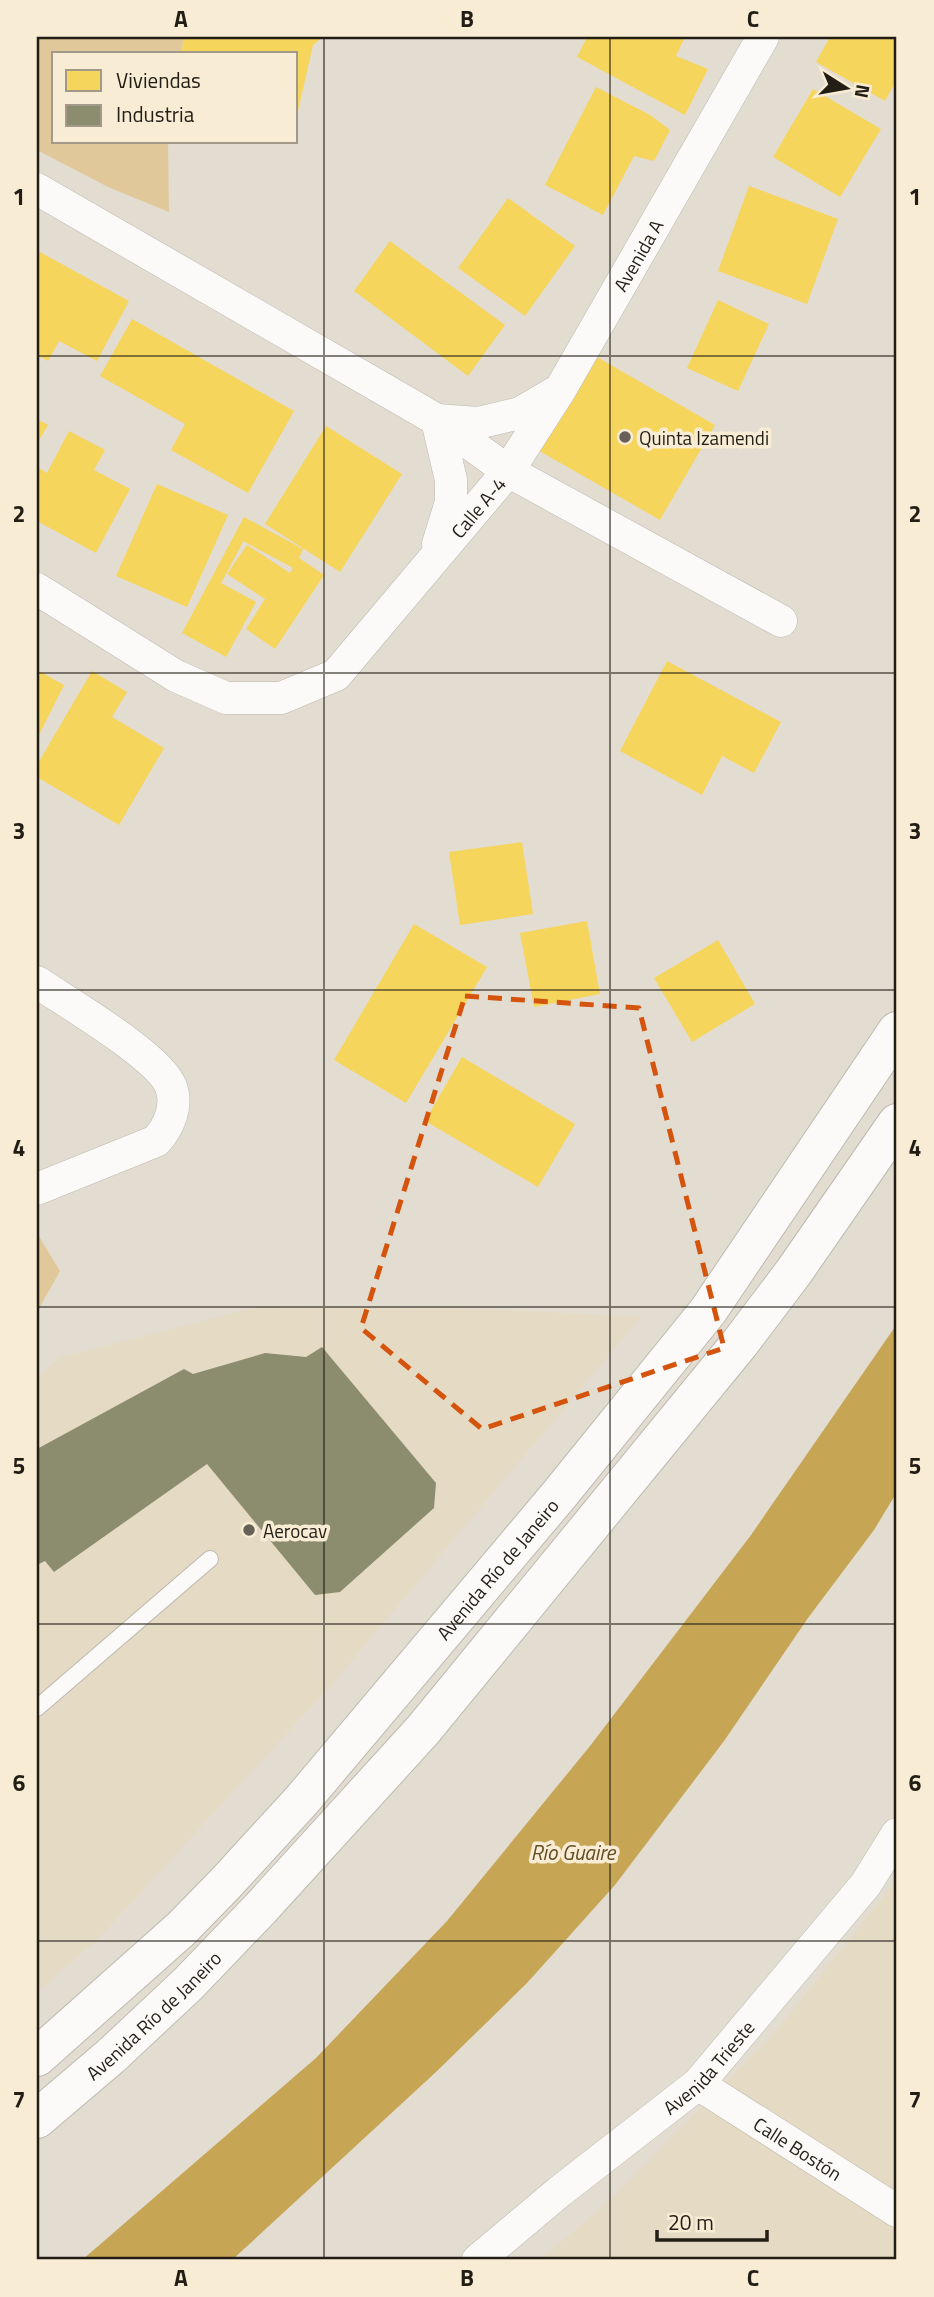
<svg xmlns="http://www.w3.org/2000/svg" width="934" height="2297" font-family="'Titillium Web',sans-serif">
	<rect width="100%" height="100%" fill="#e3dcd0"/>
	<path fill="#e5dac3" d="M 260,1306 L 482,1309 L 641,1317 L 332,1684 L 98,1939 L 37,1992 L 37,1377 L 59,1358 Z
		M 897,1880 L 897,2260 L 540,2260 L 612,2198 L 773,2035 Z"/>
	<path fill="#e0c89a" d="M 37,37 L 184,37 L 181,54 L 54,54 L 54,142 L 168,142 L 169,212 L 108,187 L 37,150 Z
		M 37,1233 L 60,1271 L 37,1312 Z"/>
	<path fill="#c6a555" d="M 897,1324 L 897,1492 L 874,1530 L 808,1618 L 724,1741 L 615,1885 L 527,1983 L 436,2072 L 232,2260 L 82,2260 L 316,2058 L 447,1921 L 590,1746 L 751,1535 Z"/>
	<path fill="#f6d55c" d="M 184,37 L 323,37 L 313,45 L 297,115 L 296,54 L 181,54 Z
		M 587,37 L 685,37 L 676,56 L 708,69 L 685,115 L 577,57 Z
		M 830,37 L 897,37 L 897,79 L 885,101 L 816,62 Z
		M 596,87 L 650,115 L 670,130 L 654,161 L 634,156 L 603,215 L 545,185 Z
		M 813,89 L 881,129 L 840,197 L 773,157 Z
		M 749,186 L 838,219 L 807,304 L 718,271 Z
		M 508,198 L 575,246 L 525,316 L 458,268 Z
		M 390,241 L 505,325 L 468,376 L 354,291 Z
		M 38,251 L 129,301 L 97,361 L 59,341 L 48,361 L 37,355 Z
		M 718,300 L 769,324 L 738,391 L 687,368 Z
		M 132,319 L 294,411 L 248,493 L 171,450 L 185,424 L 100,376 Z
		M 590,353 L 715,425 L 660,520 L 536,449 Z
		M 37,419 L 48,425 L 37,444 Z
		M 326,426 L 402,474 L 340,572 L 265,524 Z
		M 69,431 L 105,450 L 94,470 L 130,489 L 96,553 L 37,521 L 37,467 L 47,473 Z
		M 157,484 L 228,515 L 187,607 L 116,576 Z
		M 244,517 L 303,549 L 299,558 L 324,575 L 275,649 L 246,629 L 265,599 L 227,574 L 247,545 L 290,573 L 293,568 L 241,540 L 243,542 L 221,583 L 256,602 L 226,657 L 182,633 Z
		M 667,661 L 781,722 L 754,773 L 722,756 L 702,795 L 620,751 Z
		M 37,670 L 64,685 L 37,739 Z
		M 92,671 L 127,692 L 112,717 L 164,748 L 119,825 L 37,777 L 37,765 Z
		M 522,842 L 533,914 L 460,925 L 449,852 Z
		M 587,921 L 600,994 L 534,1007 L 520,933 Z
		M 414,924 L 487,967 L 406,1103 L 334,1060 Z
		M 718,940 L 755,1004 L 692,1042 L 654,978 Z
		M 462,1057 L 575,1124 L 538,1187 L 425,1121 Z"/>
	<path fill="#8c8c6e" d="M 322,1347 L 436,1483 L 434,1508 L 340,1592 L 315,1595 L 207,1464 L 54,1572 L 45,1561 L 37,1565 L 37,1449 L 184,1369 L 193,1374 L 265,1353 L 306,1357 Z"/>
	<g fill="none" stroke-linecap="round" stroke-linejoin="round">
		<defs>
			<path id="service" d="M 37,1708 L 210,1559"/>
			<g id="minor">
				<path d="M 37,189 L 437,420 L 508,471 L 781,621"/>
				<path d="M 438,544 L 451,502 L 451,480 L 437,420 L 478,423 L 520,413 L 556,392"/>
				<path id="s1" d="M 37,589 L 176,676 L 226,698 L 281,698 L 336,675 L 508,471 L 560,390 L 763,37"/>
				<path d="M 37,982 C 66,1002 161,1057 171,1087 C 178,1106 169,1127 156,1141 L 37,1189"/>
				<path id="s2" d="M 698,2084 L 897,2211"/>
				<path id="s3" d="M 478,2260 L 559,2192 L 698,2084 L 866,1884 L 897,1834"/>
			</g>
			<g id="tertiary">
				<path id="s4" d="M 37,2057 L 181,1929 L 225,1884 L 302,1800 L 559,1495 L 708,1311 L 897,1031"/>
				<path id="s5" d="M 37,2119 L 111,2056 L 188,1984 L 260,1909 L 423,1730 L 740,1343 L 793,1273 L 897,1123"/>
			</g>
		</defs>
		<use href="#service" stroke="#beb9b0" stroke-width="18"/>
		<use href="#minor" stroke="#beb9b0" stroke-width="33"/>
		<use href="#tertiary" stroke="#beb9b0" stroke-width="40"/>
		<use href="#service" stroke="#fbfaf8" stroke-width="16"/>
		<use href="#minor" stroke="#fbfaf8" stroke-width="32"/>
		<use href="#tertiary" stroke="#fbfaf8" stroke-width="38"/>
	</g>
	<path fill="none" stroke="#d4530d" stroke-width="5" stroke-dasharray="14 9" stroke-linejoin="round" d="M 465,996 L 639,1008 L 724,1348 L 482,1429 L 361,1328 Z"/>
	<path fill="none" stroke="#221d15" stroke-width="2" stroke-opacity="0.55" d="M 324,37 L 324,2260M 610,37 L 610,2260M 37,356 L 897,356M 37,673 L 897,673M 37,990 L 897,990M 37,1307 L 897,1307M 37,1624 L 897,1624M 37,1941 L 897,1941"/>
	<g fill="#666056" stroke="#f8ecd5" stroke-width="2.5">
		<circle cx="625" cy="437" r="7"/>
		<circle cx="249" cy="1530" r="7"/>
	</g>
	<g text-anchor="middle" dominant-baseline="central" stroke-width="7" stroke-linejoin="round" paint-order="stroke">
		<g font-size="19" fill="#221d15" stroke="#f8ecd5">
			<text stroke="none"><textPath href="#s1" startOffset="852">Avenida A</textPath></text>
			<text stroke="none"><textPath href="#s1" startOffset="553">Calle A-4</textPath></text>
			<text stroke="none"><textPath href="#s4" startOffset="672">Avenida Río de Janeiro</textPath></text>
			<text stroke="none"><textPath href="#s5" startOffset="156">Avenida Río de Janeiro</textPath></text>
			<text stroke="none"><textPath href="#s3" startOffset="301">Avenida Trieste</textPath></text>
			<text stroke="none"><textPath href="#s2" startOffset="119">Calle Bostón</textPath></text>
		</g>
		<g font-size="19" fill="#221d15" stroke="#f8ecd5" text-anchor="start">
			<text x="639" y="437">Quinta Izamendi</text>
			<text x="263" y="1530">Aerocav</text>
		</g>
		<g font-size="21" font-style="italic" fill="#624e25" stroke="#f8ecd5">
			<text x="573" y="1852">Río Guaire</text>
		</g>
	</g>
	<rect width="934" height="2297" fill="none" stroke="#f8ecd5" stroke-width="77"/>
	<rect x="52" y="52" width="245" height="91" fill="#f8ecd5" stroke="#a29988" stroke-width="2"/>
	<rect x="66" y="70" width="35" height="21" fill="#f6d55c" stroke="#a29988" stroke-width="2"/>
	<text x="116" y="88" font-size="21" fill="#221d15">Viviendas</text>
	<rect x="66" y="105" width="35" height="21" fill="#8c8c6e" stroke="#a29988" stroke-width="2"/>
	<text x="116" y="122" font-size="21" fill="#221d15">Industria</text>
	<g transform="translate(846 88) rotate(101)" stroke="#f8ecd5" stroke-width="5" paint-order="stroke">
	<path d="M0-5L12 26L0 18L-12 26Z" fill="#221d15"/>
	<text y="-10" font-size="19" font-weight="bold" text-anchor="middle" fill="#221d15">N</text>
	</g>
	<path d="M657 2230v10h110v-10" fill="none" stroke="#221d15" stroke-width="3.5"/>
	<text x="668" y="2230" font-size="21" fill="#221d15" stroke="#f8ecd5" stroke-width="5" paint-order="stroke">20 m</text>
	<rect x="38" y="38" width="857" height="2220" fill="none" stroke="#221d15" stroke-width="2.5"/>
	<g font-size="23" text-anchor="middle" font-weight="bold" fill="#221d15">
		<text x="181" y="27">A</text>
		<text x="467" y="27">B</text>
		<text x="753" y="27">C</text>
		<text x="19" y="205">1</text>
		<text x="915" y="205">1</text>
		<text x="19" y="522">2</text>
		<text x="915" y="522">2</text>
		<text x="19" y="839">3</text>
		<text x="915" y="839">3</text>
		<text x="19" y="1156">4</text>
		<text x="915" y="1156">4</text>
		<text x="19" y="1474">5</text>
		<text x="915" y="1474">5</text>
		<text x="19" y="1791">6</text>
		<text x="915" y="1791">6</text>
		<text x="19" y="2108">7</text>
		<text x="915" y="2108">7</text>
		<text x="181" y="2286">A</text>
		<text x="467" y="2286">B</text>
		<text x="753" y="2286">C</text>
	</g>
</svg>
